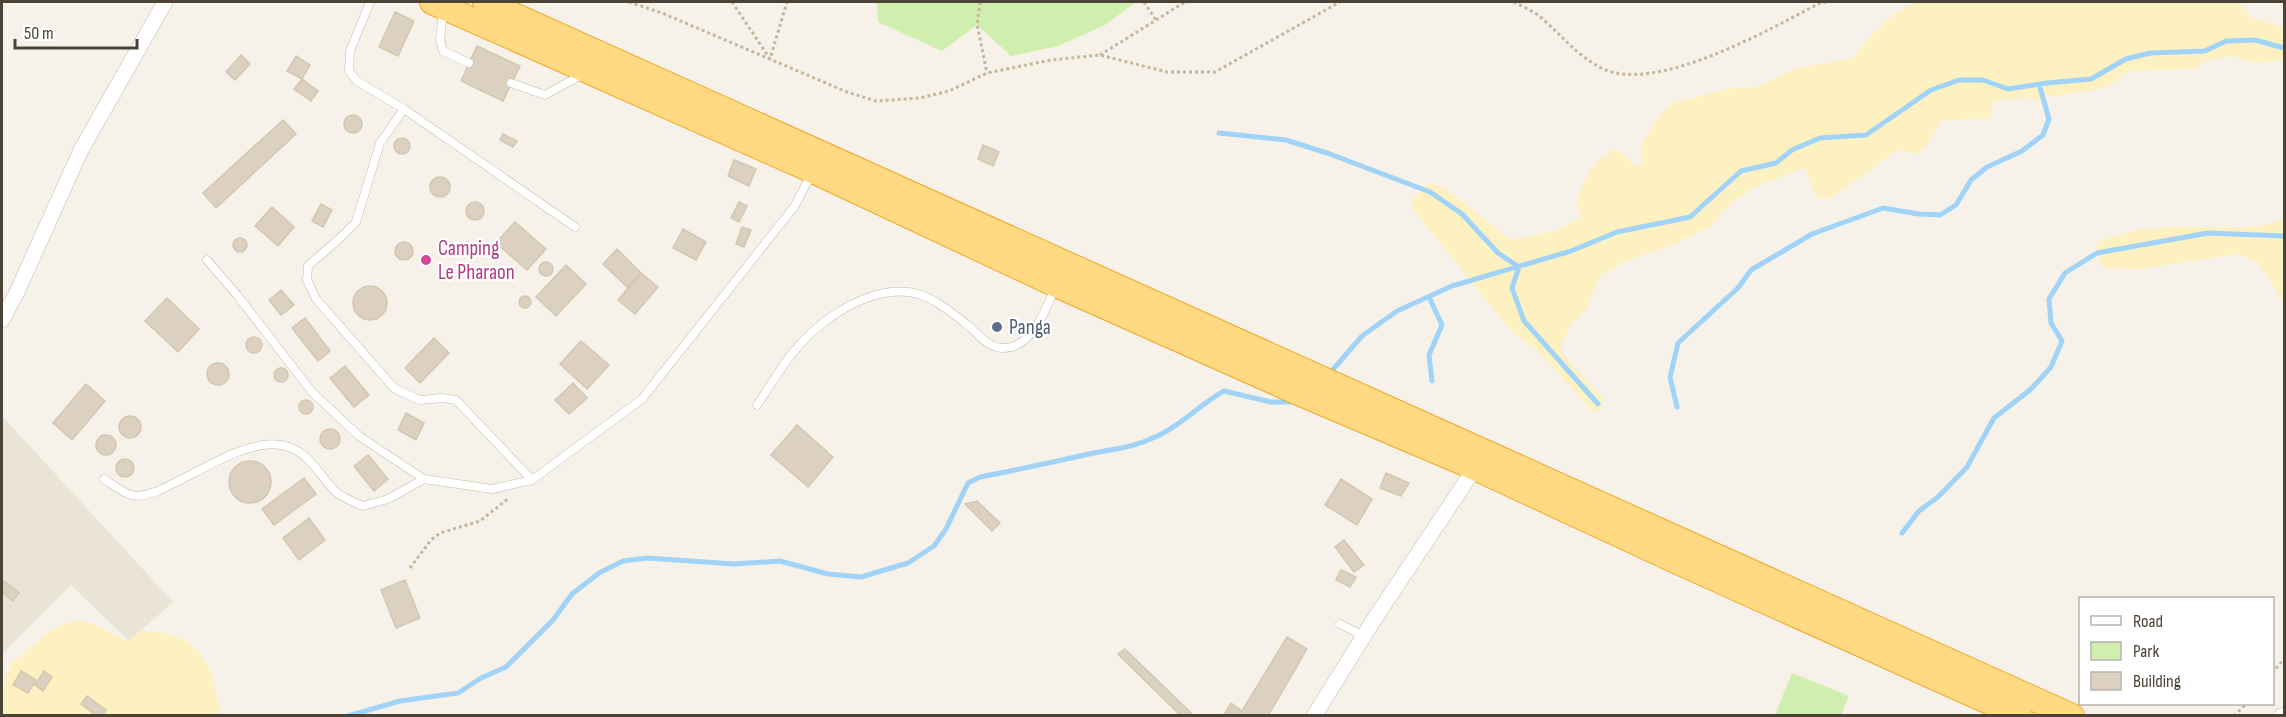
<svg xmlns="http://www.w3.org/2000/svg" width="2286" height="717" font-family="'Sofia Sans Condensed',sans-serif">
	<rect width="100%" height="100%" fill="#f6f2e9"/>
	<path fill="#eae4d7" d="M 2,416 L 173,602 L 129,641 L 71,585 L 2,654 Z"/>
	<path fill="#d0eeae" d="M 877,2 L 1136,2 L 1105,25 L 1058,46 L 1011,56 L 977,25 L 942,51 L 878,22 Z
		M 1792,673 L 1849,696 L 1841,715 L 1775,715 Z"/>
	<path fill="#fdf1c2" d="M 1918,2 L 2238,2 L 2251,17 L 2284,28 L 2284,60 L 2255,63 L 2232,56 L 2209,60 L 2192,69 L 2129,71 L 2106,88 L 2043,98 L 2038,102 L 2031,97 L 1994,101 L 1990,118 L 1941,121 L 1927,145 L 1917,154 L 1898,150 L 1831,198 L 1816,198 L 1805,167 L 1754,188 L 1730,204 L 1708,228 L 1678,243 L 1624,262 L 1600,277 L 1587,308 L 1572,324 L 1562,341 L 1562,353 L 1603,399 L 1601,409 L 1593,412 L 1535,348 L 1513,333 L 1412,208 L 1413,197 L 1432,182 L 1454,195 L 1511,240 L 1559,230 L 1582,216 L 1576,203 C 1587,175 1589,165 1615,149 L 1626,156 L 1636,167 L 1641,165 L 1641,145 L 1660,114 L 1674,103 L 1726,89 L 1756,87 L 1793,69 L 1853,58 C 1872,34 1889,12 1918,2 Z
		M 2284,220 L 2284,302 L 2257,262 L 2237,254 L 2141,269 L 2102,268 L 2096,244 C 2143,219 2197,230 2248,227 C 2260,226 2272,222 2284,220 Z
		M 76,620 L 93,624 L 128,641 L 140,631 C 150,632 163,632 173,635 C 209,647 216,682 220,715 L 2,716 L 5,680 L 12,663 L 54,628 Z"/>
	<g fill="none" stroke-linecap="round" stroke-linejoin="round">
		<path stroke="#a0d3f7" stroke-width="5" d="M 1219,133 L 1286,140 L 1330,154 L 1430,192 L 1462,214 L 1498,253 L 1519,267 L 1512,288 L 1524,321 L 1598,404
			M 1429,297 L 1442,325 L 1429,355 L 1432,381
			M 1329,374 L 1362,336 L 1397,311 L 1452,286 L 1571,251 L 1617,232 L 1690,217 L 1741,171 L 1776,163 L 1792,150 L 1820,138 L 1866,135 L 1931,90 L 1959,80 L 1983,80 L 2008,89 L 2047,83 L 2091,79 L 2126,59 L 2150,53 L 2205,51 L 2226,41 L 2255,40 L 2284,48
			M 1677,407 L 1670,377 L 1678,343 L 1738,288 L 1751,270 L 1812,234 L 1883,208 L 1919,214 L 1940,215 L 1956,205 L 1971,180 L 1987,167 L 2022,151 L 2043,135 L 2049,119 L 2039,84
			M 1902,533 L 1919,511 L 1938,497 L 1967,467 L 1994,418 L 2031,389 L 2051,367 L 2062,341 L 2051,323 L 2049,299 L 2065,273 L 2097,253 L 2208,233 L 2284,236
			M 348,716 L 400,701 L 458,693 L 481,678 L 506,667 L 553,620 L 572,594 L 599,573 L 623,561 L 647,558 L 734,564 L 780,561 L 828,574 L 861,577 L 908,563 L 934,546 L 946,529 L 968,483 L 980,477 C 1017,470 1053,462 1089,454 C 1112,449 1133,448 1155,437 C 1181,426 1200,404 1224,391 L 1271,402 L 1295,402"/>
	</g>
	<path fill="#dcd1c0" stroke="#d4c7b0" stroke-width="1.5" d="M 395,12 L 414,21 L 398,56 L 379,47 Z
		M 477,46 L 520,66 L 503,101 L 461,81 Z
		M 241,55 L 250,64 L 235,80 L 226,72 Z
		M 296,56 L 310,65 L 302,79 L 287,71 Z
		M 302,79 L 318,91 L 311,101 L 294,89 Z
		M344 124a9 9 0 1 1 18 0a9 9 0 1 1-18 0Z
		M 283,120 L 296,134 L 216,208 L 203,193 Z
		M 503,134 L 517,141 L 513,147 L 500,140 Z
		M394 146a8 8 0 1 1 16 0a8 8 0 1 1-16 0Z
		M 983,145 L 999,152 L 993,166 L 978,159 Z
		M 734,160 L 756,169 L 749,186 L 728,176 Z
		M430 187a10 10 0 1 1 20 0a10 10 0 1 1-20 0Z
		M 739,202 L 747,206 L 739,222 L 731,218 Z
		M466 211a9 9 0 1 1 18 0a9 9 0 1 1-18 0Z
		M 321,204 L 332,210 L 323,227 L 312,221 Z
		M 272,207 L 294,227 L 278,246 L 255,226 Z
		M 515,222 L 546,249 L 527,270 L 496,243 Z
		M 742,227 L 751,230 L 744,247 L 736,244 Z
		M 683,229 L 706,242 L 696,260 L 673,248 Z
		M233 245a7 7 0 1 1 14 0a7 7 0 1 1-14 0Z
		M395 251a9 9 0 1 1 18 0a9 9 0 1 1-18 0Z
		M 617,249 L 641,273 L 627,287 L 603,264 Z
		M539 269a7 7 0 1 1 14 0a7 7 0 1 1-14 0Z
		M 566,265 L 586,284 L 556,316 L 536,297 Z
		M 641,273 L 658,287 L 635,314 L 618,300 Z
		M353 303a17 17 0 1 1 34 0a17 17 0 1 1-34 0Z
		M 281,290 L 294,305 L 281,315 L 269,300 Z
		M519 302a6 6 0 1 1 12 0a6 6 0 1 1-12 0Z
		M 167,298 L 199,329 L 178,352 L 145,321 Z
		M 305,318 L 330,351 L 318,361 L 292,328 Z
		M246 345a8 8 0 1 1 16 0a8 8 0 1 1-16 0Z
		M 434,338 L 449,353 L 420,383 L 405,368 Z
		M 581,341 L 609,365 L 587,389 L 560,364 Z
		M207 374a11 11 0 1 1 22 0a11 11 0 1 1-22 0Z
		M 345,366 L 369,395 L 354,407 L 330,378 Z
		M274 375a7 7 0 1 1 14 0a7 7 0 1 1-14 0Z
		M 573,383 L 587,398 L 569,414 L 555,400 Z
		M 86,384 L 105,401 L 72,440 L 53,423 Z
		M299 407a7 7 0 1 1 14 0a7 7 0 1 1-14 0Z
		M 406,413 L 424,423 L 416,440 L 398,430 Z
		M119 427a11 11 0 1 1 22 0a11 11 0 1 1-22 0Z
		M 797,425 L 833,457 L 808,487 L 771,455 Z
		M320 439a10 10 0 1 1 20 0a10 10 0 1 1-20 0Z
		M96 445a10 10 0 1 1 20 0a10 10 0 1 1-20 0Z
		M 368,455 L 388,479 L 374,491 L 354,466 Z
		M116 468a9 9 0 1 1 18 0a9 9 0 1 1-18 0Z
		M229 482a21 21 0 1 1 42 0a21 21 0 1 1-42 0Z
		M 1386,473 L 1409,483 L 1401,496 L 1380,488 Z
		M 304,478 L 316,494 L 274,525 L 262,509 Z
		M 1341,479 L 1372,499 L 1357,525 L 1325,505 Z
		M 977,501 L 1000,523 L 992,531 L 965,504 Z
		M 309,518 L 325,540 L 299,560 L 283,538 Z
		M 1344,540 L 1364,565 L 1354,572 L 1335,547 Z
		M 1341,570 L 1356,577 L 1350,587 L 1336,580 Z
		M 405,580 L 420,618 L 396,628 L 381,590 Z
		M 4,581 L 19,593 L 13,601 L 2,592 L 2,585 Z
		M 1287,637 L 1307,649 L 1268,716 L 1223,716 L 1231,703 L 1242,711 Z
		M 1125,649 L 1191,713 L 1187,716 L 1181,716 L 1118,654 Z
		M 21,671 L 36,680 L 28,693 L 13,685 Z
		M 44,671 L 52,677 L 43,691 L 35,685 Z
		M 87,696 L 106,710 L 102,716 L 97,716 L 81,704 Z"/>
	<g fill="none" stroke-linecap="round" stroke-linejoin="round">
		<defs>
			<path id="service" d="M 370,2 L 350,51 L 349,71 L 357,81 L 404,109 L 575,227
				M 443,12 L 440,40 L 443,51 L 469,63
				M 511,83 L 545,95 L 583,74
				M 404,109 L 380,143 L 356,222 L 340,238 L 308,266 L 307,280 L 316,299 L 395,389 L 420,400 L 442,398 L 456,400 L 532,480
				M 207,260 L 237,295 L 312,392 L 359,436 L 424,479 L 492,489 L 532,480 L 642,399 L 794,207 L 812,173
				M 757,405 C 770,387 781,366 796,349 C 828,311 892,271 939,304 C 948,310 957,316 965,323 C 977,332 986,347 1002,348 C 1031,350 1047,308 1055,287
				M 104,479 C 112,484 123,493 132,495 C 162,503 232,437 281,445 C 309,450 317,473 335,491 C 343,498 353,502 363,506 L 388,499 L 424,479
				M 1340,624 L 1365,637"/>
			<path id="minor" d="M 2,320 L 17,292 L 81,150 L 165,2
				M 1314,716 L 1375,618 L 1475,468
				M 2281,716 L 2284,715"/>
			<path id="trunk" d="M 432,2 L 813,171 L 1056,285 L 1294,391 L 1475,468 L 1682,564 L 2020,716
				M 485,2 L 2072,716"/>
		</defs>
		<use href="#service" stroke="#c3baaa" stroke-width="9"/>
		<use href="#minor" stroke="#c3baaa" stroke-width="16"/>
		<use href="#trunk" stroke="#eda82c" stroke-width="26"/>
		<path stroke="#c6b79a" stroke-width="3" stroke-dasharray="3 3" stroke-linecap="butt" d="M 629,2 L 662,13 L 847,92 L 876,101 L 920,98 L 949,91 L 987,73 L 1051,60 L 1100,55 L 1167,72 L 1215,72 L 1340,2
			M 732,2 L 770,59 L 787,2
			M 980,2 L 977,24 L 987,73
			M 1144,2 L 1156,20
			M 1514,2 C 1524,7 1537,13 1545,21 C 1565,39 1576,54 1601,68 C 1655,95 1768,30 1818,4 L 1826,2
			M 1100,55 L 1185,2
			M 410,568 L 431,540 L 440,533 L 480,521 L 509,498
			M 2272,673 L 2284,659
			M 2234,716 L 2246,704"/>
		<use href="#service" stroke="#fff" stroke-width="8"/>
		<use href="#minor" stroke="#fff" stroke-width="15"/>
		<use href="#trunk" stroke="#ffda82" stroke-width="24"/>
	</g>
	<circle fill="#d1479c" stroke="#fff" stroke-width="2" cx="426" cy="260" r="6"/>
	<circle fill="#5c6f8a" stroke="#fff" stroke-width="2" cx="997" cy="327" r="6"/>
	<g text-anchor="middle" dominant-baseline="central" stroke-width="4.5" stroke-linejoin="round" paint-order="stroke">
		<g font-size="21" fill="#b23c85" stroke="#fff" text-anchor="start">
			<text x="438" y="248">Camping<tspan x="438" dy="24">Le Pharaon</tspan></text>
		</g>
		<g font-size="21" fill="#4e5e75" stroke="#fff" text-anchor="start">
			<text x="1009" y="327">Panga</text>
		</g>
	</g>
	<rect width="2286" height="717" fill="none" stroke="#4b4336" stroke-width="6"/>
	<rect x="2079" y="597" width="195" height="108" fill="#ffffff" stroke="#b7b4af" stroke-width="1.5"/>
	<rect x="2091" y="616" width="30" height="9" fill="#ffffff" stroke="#b7b4af" stroke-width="1.5"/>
	<text x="2133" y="627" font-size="18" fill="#4b4336">Road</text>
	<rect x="2091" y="642" width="30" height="18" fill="#d0eeae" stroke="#b7b4af" stroke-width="1.5"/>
	<text x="2133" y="657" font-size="18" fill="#4b4336">Park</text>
	<rect x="2091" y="672" width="30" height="18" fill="#dcd1c0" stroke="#b7b4af" stroke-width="1.5"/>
	<text x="2133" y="687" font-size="18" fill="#4b4336">Building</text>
	<path d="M15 39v9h122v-9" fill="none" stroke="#4b4336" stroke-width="3"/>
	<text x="24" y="39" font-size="18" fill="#4b4336" stroke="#ffffff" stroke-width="4.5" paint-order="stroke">50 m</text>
</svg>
